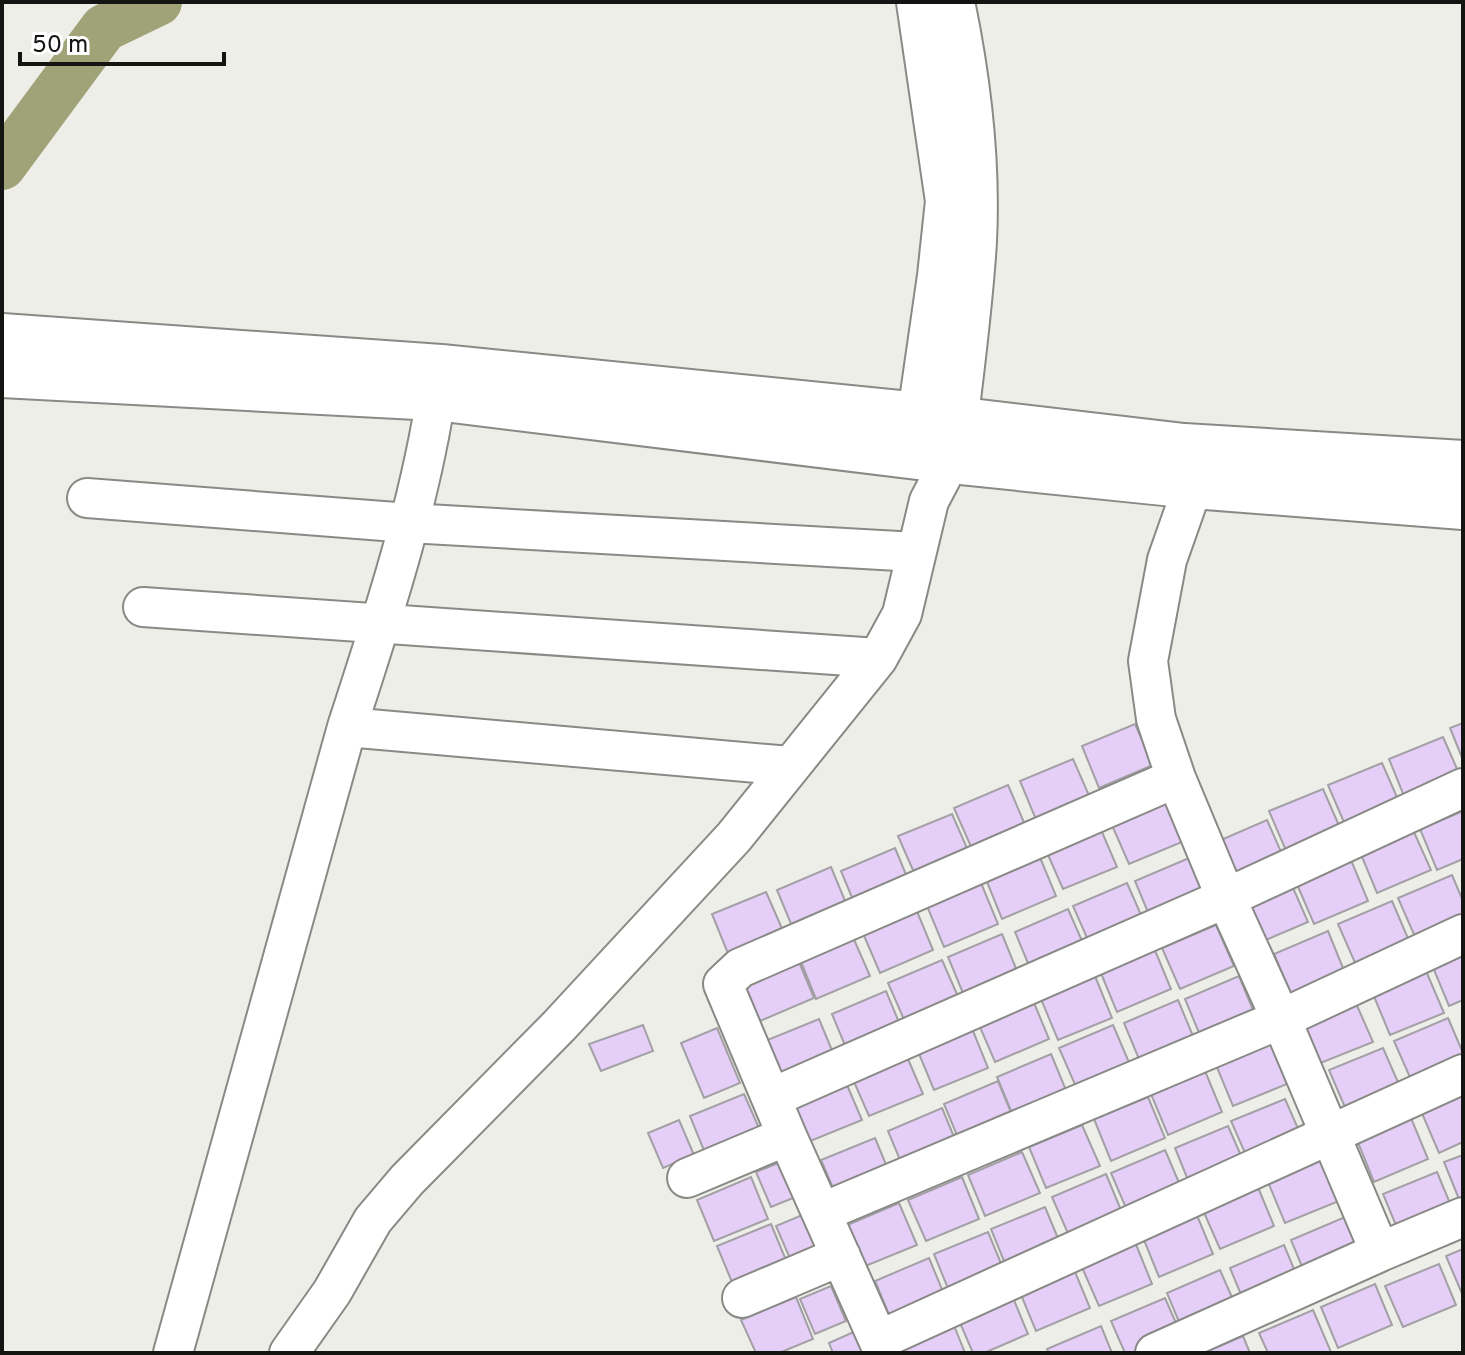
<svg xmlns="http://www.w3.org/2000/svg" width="1465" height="1355" font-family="Overpass,sans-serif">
	<rect width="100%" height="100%" fill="#eeeee9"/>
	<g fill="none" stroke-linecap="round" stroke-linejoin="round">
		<path stroke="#a0a377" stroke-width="48" d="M 2,166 L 104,28 L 158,2"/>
	</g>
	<path fill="#e5cef8" stroke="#a2a0a4" stroke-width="2" d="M 1463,723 L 1463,760 L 1450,728 Z
		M 1135,724 L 1153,765 L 1099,788 L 1082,746 Z
		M 1443,737 L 1461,778 L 1406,801 L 1389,759 Z
		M 1073,759 L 1091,800 L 1037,822 L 1020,781 Z
		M 1382,763 L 1400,804 L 1346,827 L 1328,785 Z
		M 1008,785 L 1026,827 L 972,849 L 954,808 Z
		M 1323,789 L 1341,830 L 1287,853 L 1269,811 Z
		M 1165,800 L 1182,842 L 1129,864 L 1111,823 Z
		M 1463,811 L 1463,859 L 1437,870 L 1420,829 Z
		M 952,814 L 970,855 L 916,877 L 898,836 Z
		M 1267,820 L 1285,861 L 1231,884 L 1214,843 Z
		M 1099,825 L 1117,867 L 1063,889 L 1045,848 Z
		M 1413,830 L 1431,870 L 1377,893 L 1360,852 Z
		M 895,848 L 912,889 L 858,912 L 841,871 Z
		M 1039,855 L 1056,896 L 1002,919 L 985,877 Z
		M 1189,858 L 1206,899 L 1152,922 L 1135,881 Z
		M 1351,860 L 1368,901 L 1314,924 L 1296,882 Z
		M 831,867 L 848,908 L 794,931 L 777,890 Z
		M 1452,875 L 1463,901 L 1463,919 L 1416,939 L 1398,898 Z
		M 1290,881 L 1308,922 L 1254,945 L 1236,903 Z
		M 981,883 L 998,924 L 944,947 L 927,906 Z
		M 1127,883 L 1145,924 L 1091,947 L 1073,906 Z
		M 766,892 L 784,933 L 729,956 L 712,914 Z
		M 1392,901 L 1410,943 L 1356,965 L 1338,924 Z
		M 916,909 L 933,950 L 880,973 L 862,931 Z
		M 1068,909 L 1086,950 L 1032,973 L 1015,932 Z
		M 1216,925 L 1234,966 L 1180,989 L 1162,948 Z
		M 1328,931 L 1345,973 L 1291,995 L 1274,954 Z
		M 1002,934 L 1019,976 L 965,998 L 948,957 Z
		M 852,935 L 870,976 L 816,999 L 799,957 Z
		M 1154,948 L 1171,989 L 1117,1012 L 1100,971 Z
		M 1463,952 L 1463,1000 L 1449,1006 L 1432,965 Z
		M 797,957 L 814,998 L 760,1021 L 742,979 Z
		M 942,960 L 960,1001 L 906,1024 L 888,983 Z
		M 1426,971 L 1444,1013 L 1390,1035 L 1373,994 Z
		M 1095,976 L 1112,1018 L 1058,1040 L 1041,999 Z
		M 1239,976 L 1256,1017 L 1202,1040 L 1185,999 Z
		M 886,991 L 903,1032 L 849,1055 L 832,1014 Z
		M 1032,998 L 1049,1039 L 995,1062 L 977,1020 Z
		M 1178,1000 L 1195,1041 L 1141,1064 L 1124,1023 Z
		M 1355,1001 L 1373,1042 L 1318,1064 L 1301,1023 Z
		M 1448,1018 L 1463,1053 L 1463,1061 L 1412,1082 L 1394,1041 Z
		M 819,1019 L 836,1060 L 782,1083 L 765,1041 Z
		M 643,1025 L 653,1051 L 601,1071 L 589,1044 Z
		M 1113,1025 L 1131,1067 L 1077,1089 L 1059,1048 Z
		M 971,1026 L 988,1068 L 934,1090 L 917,1049 Z
		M 717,1028 L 740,1083 L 704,1098 L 681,1043 Z
		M 1270,1042 L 1287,1084 L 1233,1106 L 1216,1065 Z
		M 1383,1048 L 1401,1089 L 1347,1112 L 1329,1070 Z
		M 905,1052 L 923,1094 L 869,1116 L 851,1075 Z
		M 1051,1054 L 1068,1095 L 1014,1118 L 997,1077 Z
		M 1205,1071 L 1222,1112 L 1168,1135 L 1151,1094 Z
		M 844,1078 L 862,1120 L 808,1142 L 791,1101 Z
		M 998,1081 L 1015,1122 L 961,1145 L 944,1104 Z
		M 744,1094 L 762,1135 L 707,1158 L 690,1116 Z
		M 1463,1094 L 1463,1142 L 1439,1153 L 1421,1111 Z
		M 1148,1097 L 1165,1138 L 1111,1161 L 1094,1119 Z
		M 1285,1099 L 1303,1140 L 1249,1162 L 1231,1121 Z
		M 942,1108 L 959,1149 L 905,1172 L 888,1131 Z
		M 1411,1118 L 1428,1159 L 1374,1182 L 1357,1140 Z
		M 679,1120 L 694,1155 L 663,1168 L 648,1133 Z
		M 1082,1125 L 1100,1166 L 1046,1188 L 1029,1147 Z
		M 1228,1126 L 1246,1167 L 1192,1190 L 1175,1148 Z
		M 875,1138 L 892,1179 L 839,1202 L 821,1160 Z
		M 1165,1150 L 1183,1192 L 1129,1215 L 1111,1173 Z
		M 1022,1152 L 1040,1193 L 985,1216 L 968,1175 Z
		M 1463,1155 L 1463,1203 L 1461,1204 L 1444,1162 Z
		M 788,1159 L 803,1194 L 771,1207 L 756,1172 Z
		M 1322,1159 L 1339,1201 L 1285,1223 L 1268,1182 Z
		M 1437,1172 L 1454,1213 L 1400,1235 L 1383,1194 Z
		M 1106,1174 L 1123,1215 L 1070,1238 L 1052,1197 Z
		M 751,1177 L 768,1219 L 714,1241 L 697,1200 Z
		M 962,1177 L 979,1219 L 926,1241 L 908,1200 Z
		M 1257,1185 L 1274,1226 L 1220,1249 L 1202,1208 Z
		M 899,1203 L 917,1245 L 863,1267 L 845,1226 Z
		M 1045,1207 L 1062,1248 L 1008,1271 L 991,1229 Z
		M 807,1213 L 822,1248 L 791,1261 L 776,1226 Z
		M 1196,1213 L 1213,1254 L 1159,1277 L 1142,1235 Z
		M 1345,1217 L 1362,1258 L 1308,1281 L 1291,1240 Z
		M 771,1224 L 788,1265 L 734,1287 L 717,1246 Z
		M 988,1232 L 1005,1273 L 951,1296 L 934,1254 Z
		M 1135,1242 L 1152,1284 L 1099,1306 L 1081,1265 Z
		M 1284,1245 L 1301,1286 L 1247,1309 L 1230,1268 Z
		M 1463,1249 L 1463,1296 L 1446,1256 Z
		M 929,1258 L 946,1299 L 892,1322 L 875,1281 Z
		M 1439,1264 L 1456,1305 L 1403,1327 L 1385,1286 Z
		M 1073,1267 L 1090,1308 L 1036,1331 L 1019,1290 Z
		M 1220,1270 L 1238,1311 L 1184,1334 L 1167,1293 Z
		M 1375,1284 L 1392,1325 L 1338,1348 L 1321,1307 Z
		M 831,1286 L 846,1321 L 815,1334 L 800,1299 Z
		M 1011,1293 L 1028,1334 L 984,1353 L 973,1353 L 957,1316 Z
		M 796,1297 L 813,1339 L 779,1353 L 756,1353 L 741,1320 Z
		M 1165,1298 L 1183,1339 L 1150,1353 L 1125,1353 L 1111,1321 Z
		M 1313,1310 L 1331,1352 L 1268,1353 L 1259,1333 Z
		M 951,1318 L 965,1353 L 902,1353 L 897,1341 Z
		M 1101,1326 L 1112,1353 L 1049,1353 L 1047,1349 Z
		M 860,1329 L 870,1353 L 833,1353 L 829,1343 Z
		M 1243,1336 L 1250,1353 L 1203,1353 Z"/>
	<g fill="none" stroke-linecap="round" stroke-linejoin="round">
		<defs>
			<path id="minor" d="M 87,498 L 409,523 L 916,552
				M 143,607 L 878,658
				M 347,727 L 790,766
				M 771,1098 L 1226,898 L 1463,788
				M 687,1178 L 787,1136
				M 823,1212 L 1281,1019 L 1463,934
				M 1380,1252 L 1463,1217
				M 742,1298 L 841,1256
				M 879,1340 L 1463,1074
				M 173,1353 L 347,727 C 385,611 424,492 440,370
				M 289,1353 L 332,1292 L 373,1220 L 407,1180 L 559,1026 L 734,837 L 878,658 L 902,614 L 929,501 L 950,461
				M 884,1353 L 787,1136 L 723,984 L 740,968 L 1176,778 L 1156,719 L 1148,661 L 1167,560 L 1193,486
				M 1155,1353 L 1380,1252 L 1281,1019 L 1226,898 L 1176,778"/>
			<path id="major" d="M 2,336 L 441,367 L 919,415 L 1184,446 L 1463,463
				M 2,375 L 436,398 L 950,461 L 1193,486 L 1463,507
				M 916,443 L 940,276 L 948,201 L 919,2
				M 952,449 C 960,379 970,310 974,241 C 978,161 968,79 952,2"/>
		</defs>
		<use href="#minor" stroke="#898985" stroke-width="42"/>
		<use href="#major" stroke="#898985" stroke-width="48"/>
		<use href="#minor" stroke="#fff" stroke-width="38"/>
		<use href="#major" stroke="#fff" stroke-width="44"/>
	</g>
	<rect width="1465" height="1355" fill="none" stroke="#141513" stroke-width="8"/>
	<path d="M20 52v12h204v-12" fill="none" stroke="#141513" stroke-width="4"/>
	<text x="32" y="52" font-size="24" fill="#141513" stroke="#ffffff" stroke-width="6" paint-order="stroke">50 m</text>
</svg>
